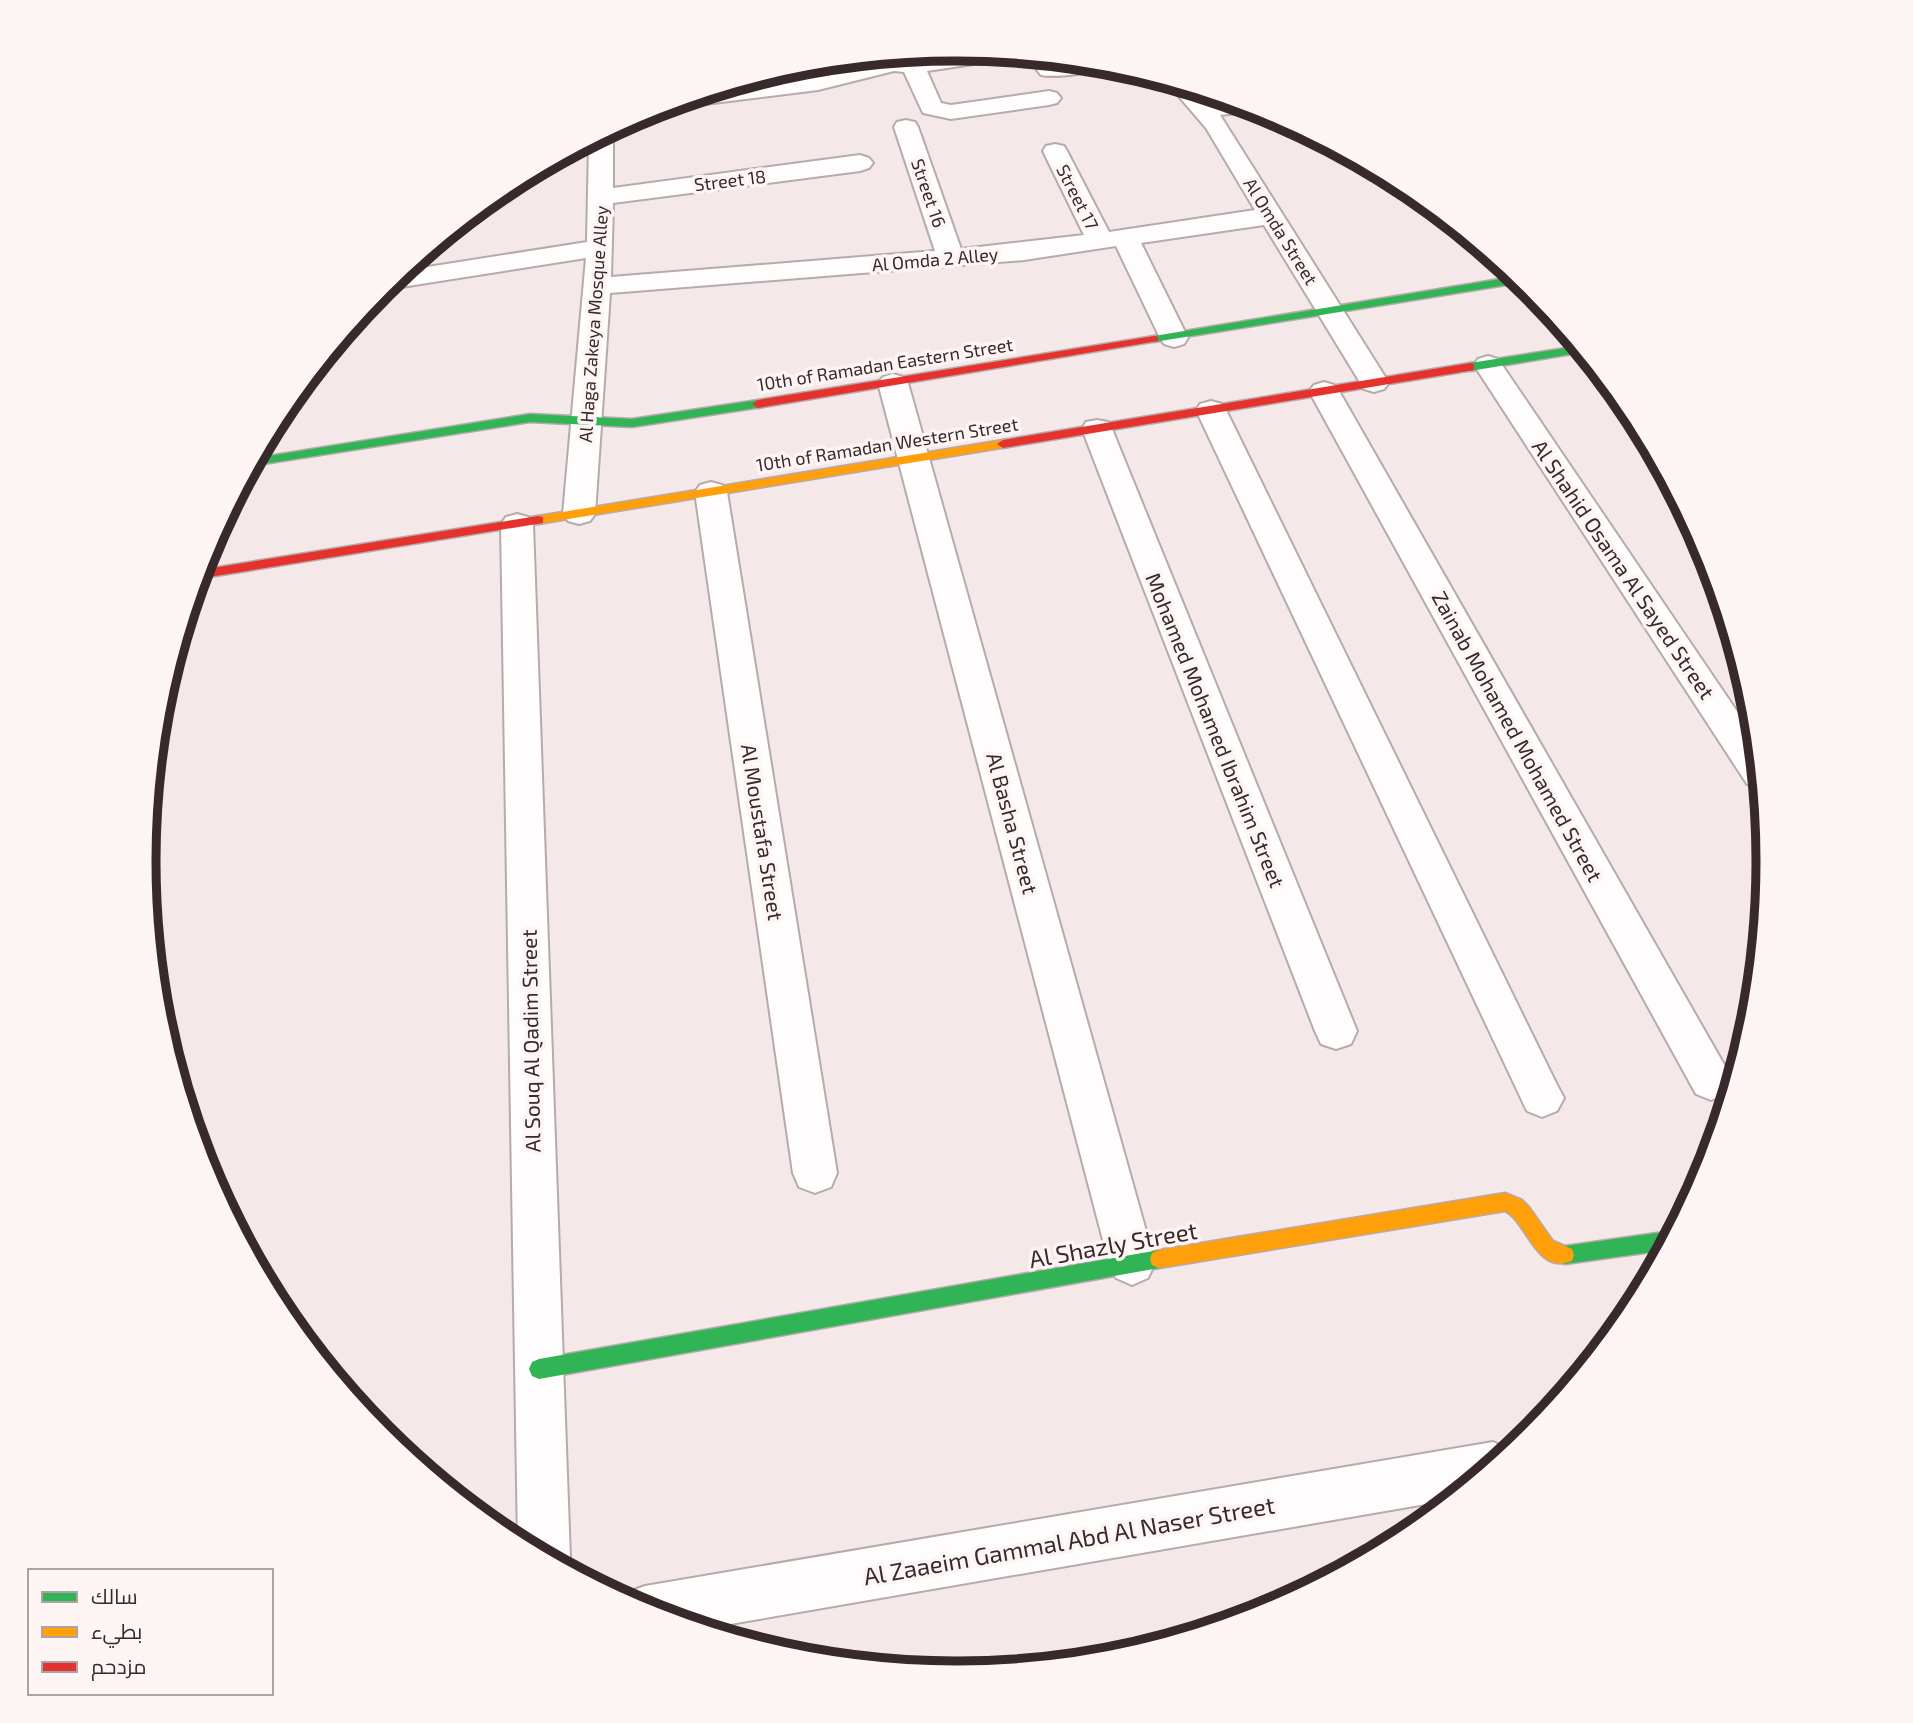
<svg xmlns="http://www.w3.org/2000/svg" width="1913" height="1723" font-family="'Exo 2',Cairo,sans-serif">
	<rect width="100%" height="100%" fill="#f5e8e8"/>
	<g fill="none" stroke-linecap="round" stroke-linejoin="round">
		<defs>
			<path id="street" d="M 971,50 L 998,55 L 995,60 L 987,62 L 927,71 L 941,103 L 951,105 L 1049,91 L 1057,93 L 1061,98 L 1057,103 L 1049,105 L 951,119 L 923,113 L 904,72 L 894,71 L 818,90 L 681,107 L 671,103 L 721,88 L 818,76 L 894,57 L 913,59 Z
				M 1070,60 L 1110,64 C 1101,73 1054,78 1041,75 L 1037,70 L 1041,65 Z
				M 1171,82 L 1198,90 L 1208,101 L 1230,99 L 1257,108 L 1247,112 L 1220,115 L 1389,383 L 1384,389 L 1374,392 L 1364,389 L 1264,225 L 1141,243 L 1188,338 L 1184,344 L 1174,347 L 1164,344 L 1160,338 L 1116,246 L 1024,260 L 610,293 L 595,514 L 590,521 L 579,524 L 568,521 L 563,514 L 586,258 L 389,289 L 382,287 L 402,271 L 587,242 L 589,141 L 610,130 L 613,135 L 613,188 L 860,155 L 869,158 L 873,163 L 869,168 L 860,171 L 613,203 L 611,277 L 935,251 L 894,127 L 897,122 L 906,120 L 915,122 L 918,127 L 961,249 L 1084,235 L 1043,151 L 1046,146 L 1055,144 L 1064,146 L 1067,151 L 1109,232 L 1255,210 L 1206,128 L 1169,85 Z
				M 1488,356 L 1498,359 L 1757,741 L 1762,787 L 1747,784 L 1474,365 L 1478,359 Z
				M 893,374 L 903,377 L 908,383 L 1155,1263 L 1148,1278 L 1132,1285 L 1116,1278 L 1109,1263 L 878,383 L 883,377 Z
				M 1324,382 L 1334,385 L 1339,391 L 1726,1068 L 1732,1081 L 1726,1094 L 1711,1100 L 1696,1094 L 1309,391 L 1314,385 Z
				M 1211,401 L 1222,404 L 1226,410 L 1557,1085 L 1564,1098 L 1557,1111 L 1542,1117 L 1527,1111 L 1196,410 L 1200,404 Z
				M 1097,420 L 1108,422 L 1112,429 L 1357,1031 L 1351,1044 L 1336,1049 L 1321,1044 L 1315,1031 L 1082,429 L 1086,422 Z
				M 711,482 L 722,485 L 727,492 L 837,1173 L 831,1187 L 815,1193 L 799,1187 L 793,1173 L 695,492 L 700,485 Z
				M 517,514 L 528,517 L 533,524 L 570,1558 L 565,1569 L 518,1544 L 501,524 L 506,517 Z
				M 1493,1442 L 1512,1452 L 1455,1499 L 701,1629 L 645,1612 L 623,1600 L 626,1593 L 645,1586 Z"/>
			<path id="fast" d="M 1518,276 L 1525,282 L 1154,342 L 1148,339 L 1154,336 Z
				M 1579,346 L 1584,352 L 1470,371 L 1464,367 L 1470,363 Z
				M 758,400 L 764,404 L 762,407 L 632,427 L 530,422 L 251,466 L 256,458 L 530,414 L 632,419 Z
				M 1671,1231 L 1675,1233 L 1666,1250 L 1565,1264 L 1558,1261 L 1556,1255 L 1558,1249 L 1565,1246 Z
				M 1159,1250 L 1166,1253 L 1168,1259 L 1166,1265 L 1159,1268 L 539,1379 L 532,1376 L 529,1369 L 532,1362 L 539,1359 Z"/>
			<path id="slow" d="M 1003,440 L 1009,444 L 1007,447 L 538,524 L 531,520 L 538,516 Z
				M 1505,1193 L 1522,1200 L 1529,1207 L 1553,1241 L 1572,1249 L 1574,1255 L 1572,1261 C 1536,1275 1528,1223 1505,1211 L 1159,1268 L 1152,1265 L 1150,1259 L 1152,1253 L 1159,1250 Z"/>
			<path id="jam" d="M 1154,336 L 1158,337 L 1158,341 L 758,408 L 752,404 L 758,400 Z
				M 1470,363 L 1474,364 L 1474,370 L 1003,448 L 997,444 L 1003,440 Z
				M 538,516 L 543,517 L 543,523 L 197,579 L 200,570 Z"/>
		</defs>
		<use href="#street" stroke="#b7aaaa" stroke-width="4"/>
		<use href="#fast" stroke="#b7aaaa" stroke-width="3"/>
		<use href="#slow" stroke="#b7aaaa" stroke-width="3"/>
		<use href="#jam" stroke="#b7aaaa" stroke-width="3"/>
		<use href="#street" fill="#fefcfc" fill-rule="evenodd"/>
		<use href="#fast" fill="#30b455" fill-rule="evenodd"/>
		<use href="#slow" fill="#ff9f0a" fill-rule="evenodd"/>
		<use href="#jam" fill="#e5322d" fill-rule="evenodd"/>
	</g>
	<g text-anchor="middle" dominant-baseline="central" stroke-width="7" stroke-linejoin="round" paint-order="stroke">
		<g font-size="18" fill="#38292a" stroke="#fdf4f4">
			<text transform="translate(730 180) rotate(-7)">Street 18</text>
			<text transform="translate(929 193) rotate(71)">Street 16</text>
			<text transform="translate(1078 197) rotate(63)">Street 17</text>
			<text transform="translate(1281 231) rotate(58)">Al Omda Street</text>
			<text transform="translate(935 259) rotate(-5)">Al Omda 2 Alley</text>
			<text transform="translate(593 324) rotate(-86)">Al Haga Zakeya Mosque Alley</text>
			<text transform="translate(885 364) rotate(-9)">10th of Ramadan Eastern Street</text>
			<text transform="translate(887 444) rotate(-9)">10th of Ramadan Western Street</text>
		</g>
		<g font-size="21" fill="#38292a" stroke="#fdf4f4">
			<text transform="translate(1624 569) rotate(56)">Al Shahid Osama Al Sayed Street</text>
			<text transform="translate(1216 730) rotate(68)">Mohamed Mohamed Ibrahim Street</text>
			<text transform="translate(1518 736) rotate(61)">Zainab Mohamed Mohamed Street</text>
			<text transform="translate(1013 823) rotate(75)">Al Basha Street</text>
			<text transform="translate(763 832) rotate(81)">Al Moustafa Street</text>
			<text transform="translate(530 1041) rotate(-91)">Al Souq Al Qadim Street</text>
		</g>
		<g font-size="24" fill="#38292a" stroke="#fdf4f4">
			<text transform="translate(1113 1244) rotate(-10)">Al Shazly Street</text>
			<text transform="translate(1069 1540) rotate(-10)">Al Zaaeim Gammal Abd Al Naser Street</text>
		</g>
	</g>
	<path d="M0 0H1913V1723H0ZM156 861a800 800 0 1 1 1600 0a800 800 0 1 1-1600 0Z" fill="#fdf4f4" fill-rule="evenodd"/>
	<path fill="none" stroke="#38292a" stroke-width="9" d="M156 861a800 800 0 1 1 1600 0a800 800 0 1 1-1600 0Z"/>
	<rect x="28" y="1569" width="245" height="126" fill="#fdf4f4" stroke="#aea3a3" stroke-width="2"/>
	<rect x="42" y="1592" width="35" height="10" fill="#30b455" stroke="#aea3a3" stroke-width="2"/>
	<text x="91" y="1604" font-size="21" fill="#38292a">سالك</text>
	<rect x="42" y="1627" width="35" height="10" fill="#ff9f0a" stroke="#aea3a3" stroke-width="2"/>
	<text x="91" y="1639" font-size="21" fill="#38292a">بطيء</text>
	<rect x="42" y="1662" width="35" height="10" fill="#e5322d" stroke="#aea3a3" stroke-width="2"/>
	<text x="91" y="1674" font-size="21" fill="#38292a">مزدحم</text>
</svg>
